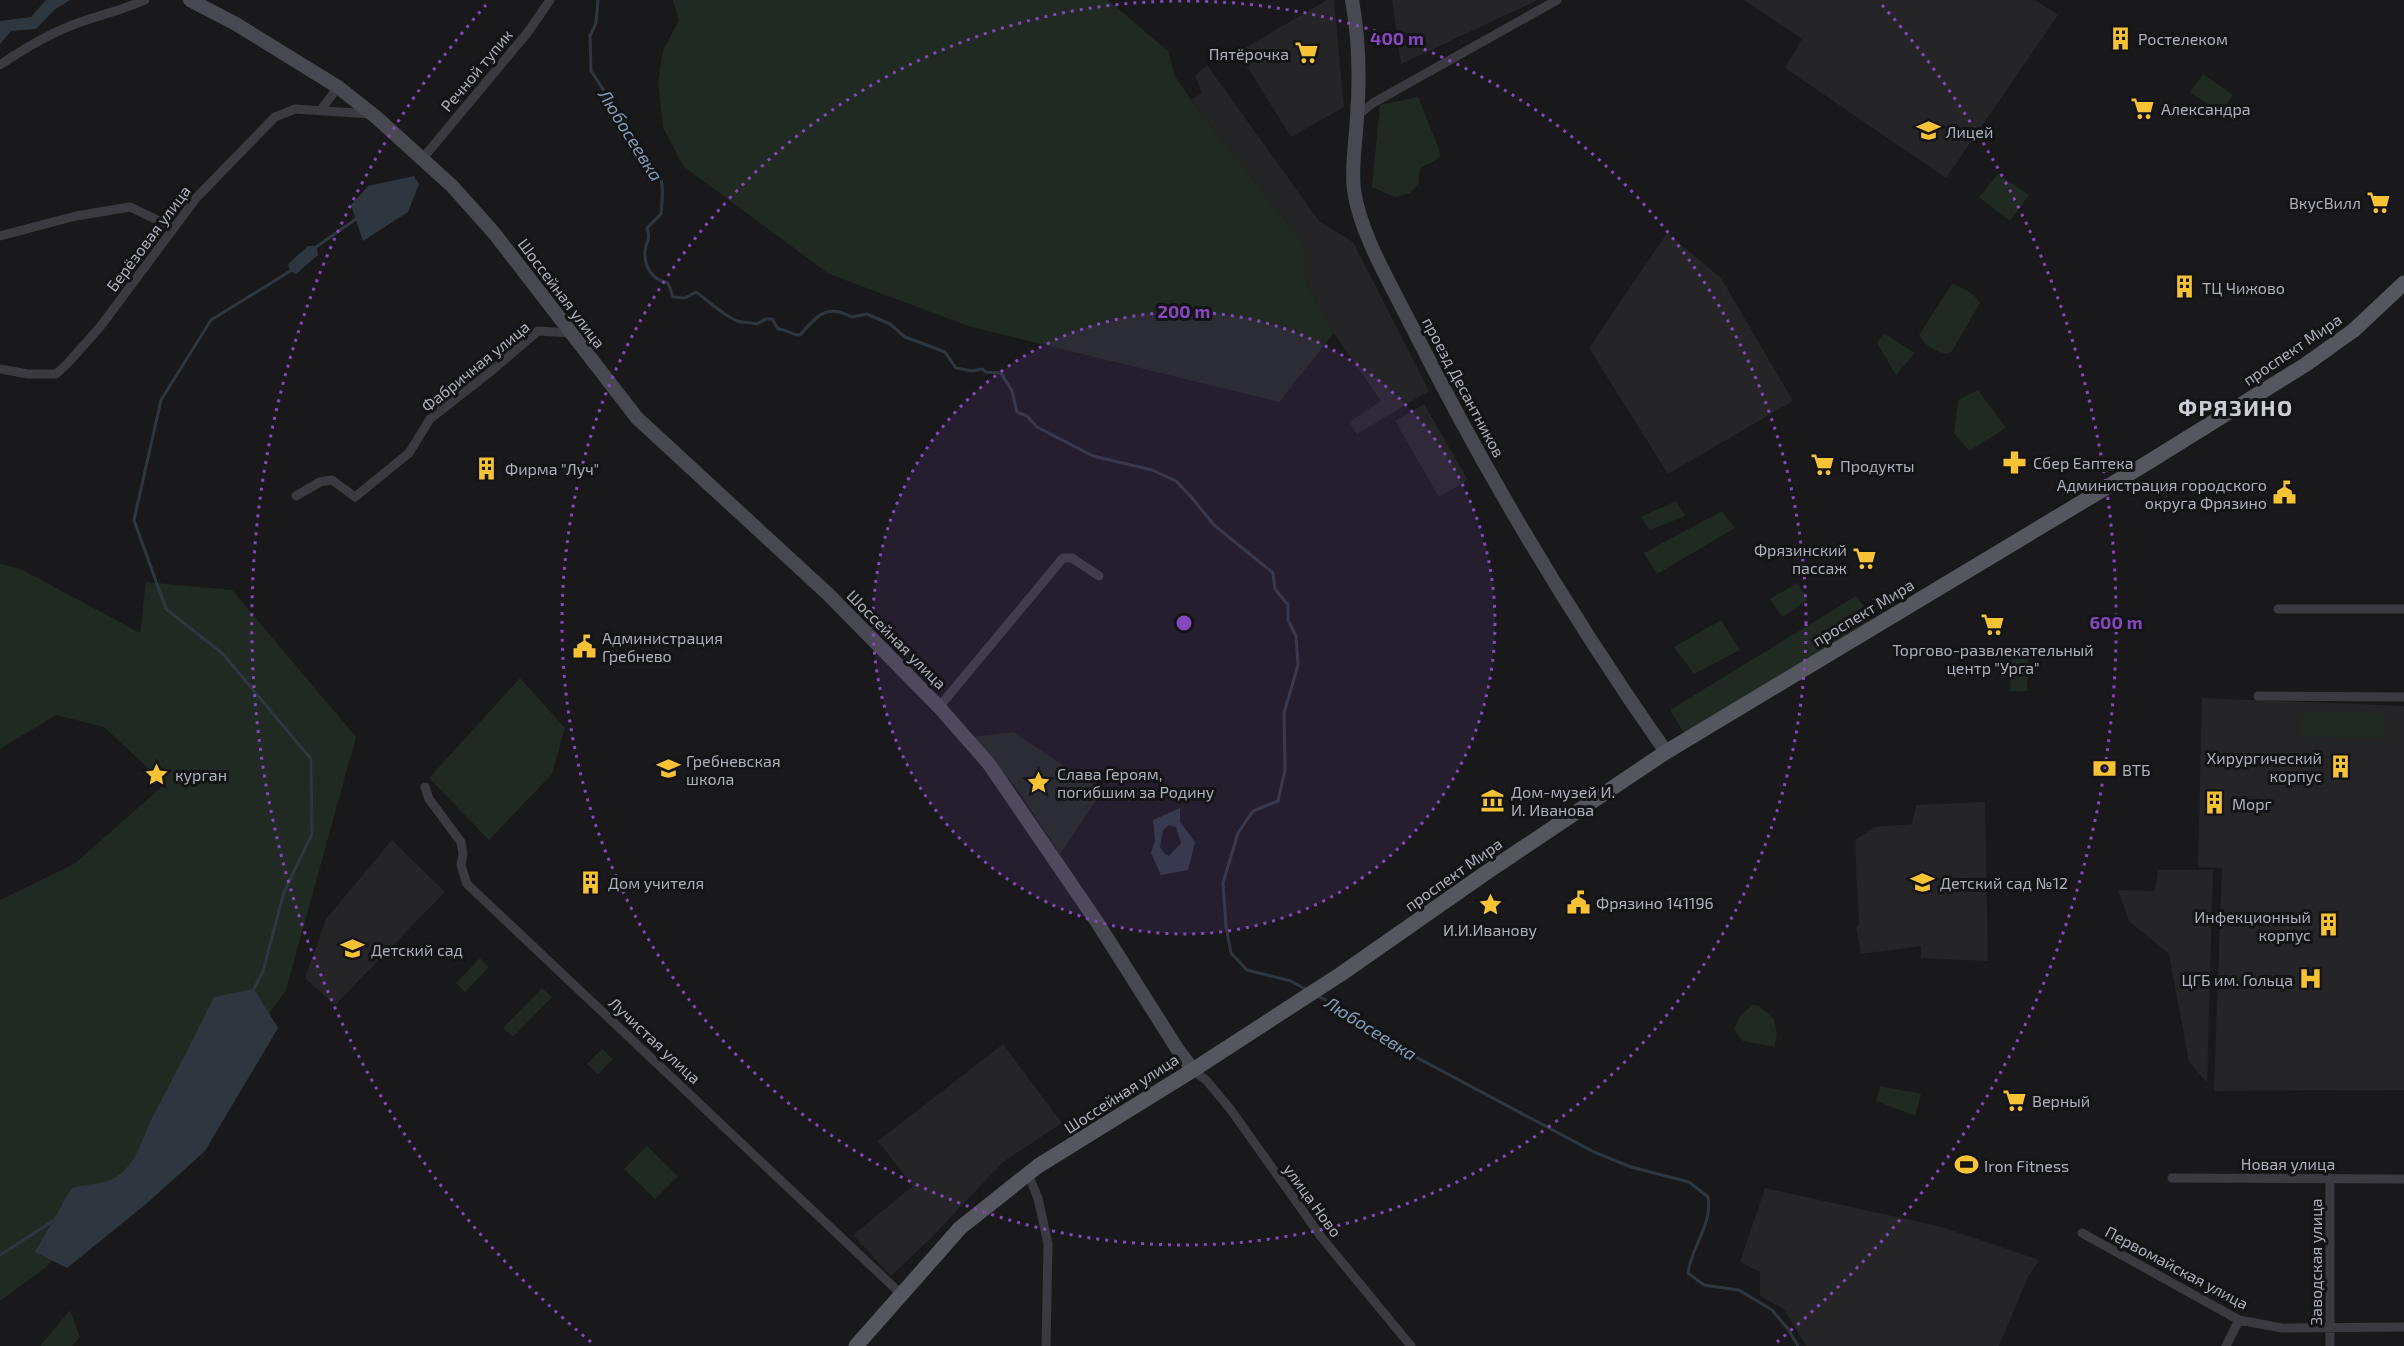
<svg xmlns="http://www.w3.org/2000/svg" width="2404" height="1346" viewBox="0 0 2404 1346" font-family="'Exo 2',sans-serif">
  <rect width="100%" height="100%" fill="#19191b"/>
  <path fill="#252528" d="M1327,0H1334L1344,107L1291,137L1238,52Z
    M1392,0H1538L1401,64Z
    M1744,0H2035L2058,15L1946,178L1785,68L1802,39Z
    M1207,65L1319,221L1353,242L1429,391L1357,434L1349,422L1381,401L1334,333L1306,282V247L1191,100L1202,93L1195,76Z
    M1667,233L1721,278L1793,401L1668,474L1589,348Z
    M1424,404L1468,480L1439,497L1395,421Z
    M2202,698L2404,706V1090L2214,1091L2222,868L2198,867Z
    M1985,802L1988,961L1921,958V946L1861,954L1856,927L1859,924L1855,840L1874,827L1912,824L1916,805Z
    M392,840L445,892L335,1005L305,978L326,919Z
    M2158,870H2213L2207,1083L2189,1062L2169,954L2129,921L2118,890L2155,891Z
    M1003,1044L1062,1123L1003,1162L932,1237L891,1276L853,1235L913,1186L878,1141Z
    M1765,1188L1942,1227L2039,1260L2028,1277L1999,1346H1806L1784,1309L1760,1296V1272L1740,1262Z"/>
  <path fill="#202922" d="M673,0H1108L1168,51L1175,76L1191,100L1306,247V282L1334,333L1279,402L968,326L829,274L683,166L663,127L658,82L663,50L679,21Z
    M2203,74L2233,95L2221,113L2190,92Z
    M1418,97L1439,149L1440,156C1428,169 1417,160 1419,183L1410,193L1395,197L1372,187L1380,105Z
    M1998,174L2029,195L2010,221L1979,197Z
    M1952,284C1963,287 1975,294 1980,303L1952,351L1947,354C1937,352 1923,345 1919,335Z
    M1884,333L1915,353L1896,375L1877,343Z
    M1978,390L2006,428L1969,451L1954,433L1958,400Z
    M1676,501L1685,516L1650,530L1641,517Z
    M1722,511L1735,528L1657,574L1644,553Z
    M0,564L21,569L140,633L146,582L232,590L356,737L286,990L223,1078L45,1268L0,1301V900L74,864L165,784L104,727L56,715L0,749Z
    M1797,583L1808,600L1783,617L1770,599Z
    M1856,596L1876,622L1685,735L1670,710Z
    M1721,620L1740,650L1694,674L1674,647Z
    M2011,656L2028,657L2027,691H2010Z
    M520,678L565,728L552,774L489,840L429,778Z
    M2301,712L2383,713V738L2300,737Z
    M1013,732L1102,791L1060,854L1015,786L972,737Z
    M480,958L489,967L465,992L456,983Z
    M542,988L552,997L513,1037L503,1028Z
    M1752,1005H1758L1774,1019L1777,1034L1774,1047L1743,1041L1734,1029L1740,1016Z
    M602,1049L613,1059L598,1074L587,1064Z
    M1880,1086L1921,1094L1915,1116L1876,1101Z
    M647,1146L678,1176L655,1199L624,1169Z
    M70,1310L80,1337L72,1346H40Z"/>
  <path fill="#2e3740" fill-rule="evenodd" d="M46,0H70L54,10L36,29L11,31L0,44V21L31,17Z
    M414,176L419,184L408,212L363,241L351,205L368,186Z
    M308,246H317L318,255L296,274L290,271L288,264Z
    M1180,808V822L1195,842L1188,870L1161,875L1151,853L1155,841L1153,820ZM1169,825L1176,827L1181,843L1169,856L1165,854L1160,847L1163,830Z
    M254,989L278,1028L205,1151L146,1204L67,1268L35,1252L71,1189C88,1182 104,1186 119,1175C140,1158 141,1139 153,1116C174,1077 194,1037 214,997Z"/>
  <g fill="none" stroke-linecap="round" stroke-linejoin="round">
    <path stroke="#2e3740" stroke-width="3" d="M598,0L596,23L590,36L591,71L660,175C664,188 662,201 661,214L647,228C651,243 646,240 645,251C644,268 653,280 668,283L673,297L685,298L696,292C710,302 721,314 737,321C743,323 750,322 757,324L766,319H772L778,329C786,329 793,336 800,335C817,316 826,303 852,317L867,314L890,324L905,337L945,352L956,368L972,371L982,369L986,372L1001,373L1012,391L1017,412L1027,416L1037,427L1093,456L1152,470L1176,481L1193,499L1214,525L1273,573L1275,589L1288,605V620L1296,636L1298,665L1284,713L1285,770L1278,801L1253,811L1238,833L1223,883L1226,926L1231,953L1247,970L1291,981L1307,990
      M316,247L356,219
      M253,991L263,971L284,892L312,834L311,759L223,654L166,609L134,520L161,400L211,320L292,270
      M1318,996L1356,1016L1399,1048L1594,1152L1631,1167L1689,1182L1708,1197C1713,1224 1691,1247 1688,1273L1704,1285L1739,1290L1772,1310L1788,1329L1798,1346
      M0,1255L56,1219"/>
    <path stroke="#3a3a40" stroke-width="9" d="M0,65C22,50 45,36 70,26C95,16 121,11 145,0
      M321,110L338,87
      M1358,115L1373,103L1557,0
      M423,158L528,32L550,0
      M0,236L76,216L130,207L174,228
      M0,369L28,374H56L67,364L100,327L197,197L275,117L295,109L371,114
      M296,496L320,482L332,480L355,497L409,453L430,419L490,372L538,331L569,333
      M2278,609H2404
      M2258,696L2404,697
      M939,707L1063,558H1072L1099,576
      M425,787L429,799L461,842L463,854L461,865L467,884L901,1294
      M1193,1070L1207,1081L1231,1110L1322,1238L1411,1346
      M1028,1174L1038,1198L1048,1244L1046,1346
      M2172,1178L2404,1179
      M2330,1178V1346
      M2082,1233L2239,1320L2282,1328L2404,1327
      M2226,1346L2239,1320"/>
    <path stroke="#484950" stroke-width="14" d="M190,0L236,24L338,87L376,117L452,186L494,233L637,418L829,595L939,707L989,764L1097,922L1178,1050L1193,1070
      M1352,0C1359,39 1360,78 1357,117C1356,141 1351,167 1354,190C1360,233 1389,281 1408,319C1483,469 1570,615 1666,752"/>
    <path stroke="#55575f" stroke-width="15" d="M856,1346L960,1228L1038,1166L1193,1070L1341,974L1487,872L1666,752L2147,463L2305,365L2354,330L2404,283"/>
  </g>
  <circle cx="1184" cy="623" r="311" fill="#8546be" fill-opacity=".12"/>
  <g fill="none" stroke="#8546be" stroke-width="3" stroke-dasharray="3 6">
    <circle cx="1184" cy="623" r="311"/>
    <circle cx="1184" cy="623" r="622"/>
    <path d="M591 1342A932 932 0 0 1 486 5M1882 5A932 932 0 0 1 1777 1342"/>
  </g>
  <defs>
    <symbol id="building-bare" viewBox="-9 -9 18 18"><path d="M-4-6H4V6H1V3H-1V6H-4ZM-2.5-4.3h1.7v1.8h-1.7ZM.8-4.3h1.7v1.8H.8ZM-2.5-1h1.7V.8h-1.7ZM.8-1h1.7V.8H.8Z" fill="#f7c335" stroke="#141416" stroke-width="2.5" paint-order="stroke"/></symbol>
    <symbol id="supermarket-bare" viewBox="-9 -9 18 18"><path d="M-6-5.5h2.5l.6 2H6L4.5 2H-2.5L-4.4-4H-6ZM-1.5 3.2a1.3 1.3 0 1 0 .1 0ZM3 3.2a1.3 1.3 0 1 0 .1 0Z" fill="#f7c335" stroke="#141416" stroke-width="2.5" paint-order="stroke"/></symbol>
    <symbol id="school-bare" viewBox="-9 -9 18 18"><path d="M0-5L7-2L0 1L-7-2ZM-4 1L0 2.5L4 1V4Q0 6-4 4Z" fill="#f7c335" stroke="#141416" stroke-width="2.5" paint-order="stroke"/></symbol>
    <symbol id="pharmacy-bare" viewBox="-9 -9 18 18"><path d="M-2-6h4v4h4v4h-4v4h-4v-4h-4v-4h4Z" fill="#f7c335" stroke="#141416" stroke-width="2.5" paint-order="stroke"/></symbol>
    <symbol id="civic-bare" viewBox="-9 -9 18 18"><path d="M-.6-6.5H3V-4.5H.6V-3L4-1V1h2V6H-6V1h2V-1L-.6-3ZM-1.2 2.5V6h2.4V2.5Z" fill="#f7c335" stroke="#141416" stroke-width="2.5" paint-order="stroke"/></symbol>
    <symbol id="bank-bare" viewBox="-9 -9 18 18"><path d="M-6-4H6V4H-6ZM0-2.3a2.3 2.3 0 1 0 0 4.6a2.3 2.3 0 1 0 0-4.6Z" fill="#f7c335" stroke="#141416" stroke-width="2.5" paint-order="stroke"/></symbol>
    <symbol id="sight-bare" viewBox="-9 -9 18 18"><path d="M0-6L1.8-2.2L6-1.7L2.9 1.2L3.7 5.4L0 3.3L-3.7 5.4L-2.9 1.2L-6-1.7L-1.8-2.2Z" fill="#f7c335" stroke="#141416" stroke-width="2.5" paint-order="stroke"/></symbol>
    <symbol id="museum-bare" viewBox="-9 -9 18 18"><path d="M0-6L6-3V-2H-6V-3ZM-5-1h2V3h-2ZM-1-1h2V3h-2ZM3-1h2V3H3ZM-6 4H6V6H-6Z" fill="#f7c335" stroke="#141416" stroke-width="2.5" paint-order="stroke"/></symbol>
    <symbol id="hospital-bare" viewBox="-9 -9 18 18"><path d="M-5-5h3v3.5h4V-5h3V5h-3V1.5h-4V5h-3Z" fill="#f7c335" stroke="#141416" stroke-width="2.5" paint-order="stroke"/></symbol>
    <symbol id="stadium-bare" viewBox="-9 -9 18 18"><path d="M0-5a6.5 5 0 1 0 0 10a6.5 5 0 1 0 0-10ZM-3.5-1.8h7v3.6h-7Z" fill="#f7c335" stroke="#141416" stroke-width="2.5" paint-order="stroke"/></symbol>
  </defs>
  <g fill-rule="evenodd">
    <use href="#building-bare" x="2104" y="22" width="33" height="33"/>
    <use href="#supermarket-bare" x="1290" y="36" width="33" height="33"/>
    <use href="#supermarket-bare" x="2126" y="92" width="33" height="33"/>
    <use href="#school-bare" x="1912" y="114" width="33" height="33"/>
    <use href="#supermarket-bare" x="2362" y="186" width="33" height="33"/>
    <use href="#building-bare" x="2168" y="270" width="33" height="33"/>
    <use href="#pharmacy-bare" x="1998" y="446" width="33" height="33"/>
    <use href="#supermarket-bare" x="1806" y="448" width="33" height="33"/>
    <use href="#building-bare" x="470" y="452" width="33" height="33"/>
    <use href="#civic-bare" x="2268" y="476" width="33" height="33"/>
    <use href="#supermarket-bare" x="1848" y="542" width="33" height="33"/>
    <use href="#supermarket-bare" x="1976" y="608" width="33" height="33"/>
    <use href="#civic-bare" x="568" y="630" width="33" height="33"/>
    <use href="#building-bare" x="2324" y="750" width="33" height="33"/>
    <use href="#school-bare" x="652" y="752" width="33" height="33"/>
    <use href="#bank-bare" x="2088" y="752" width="33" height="33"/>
    <use href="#sight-bare" x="140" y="758" width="33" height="33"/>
    <use href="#sight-bare" x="1022" y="766" width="33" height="33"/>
    <use href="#museum-bare" x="1476" y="784" width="33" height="33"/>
    <use href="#building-bare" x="2198" y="786" width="33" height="33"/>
    <use href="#building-bare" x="574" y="866" width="33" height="33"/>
    <use href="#school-bare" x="1906" y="866" width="33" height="33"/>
    <use href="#civic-bare" x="1562" y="886" width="33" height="33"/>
    <use href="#sight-bare" x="1474" y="888" width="33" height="33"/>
    <use href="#building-bare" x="2312" y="908" width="33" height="33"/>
    <use href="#school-bare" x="336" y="932" width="33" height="33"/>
    <use href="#hospital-bare" x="2294" y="962" width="33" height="33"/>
    <use href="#supermarket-bare" x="1998" y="1084" width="33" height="33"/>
    <use href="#stadium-bare" x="1950" y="1148" width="33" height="33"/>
  </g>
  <g text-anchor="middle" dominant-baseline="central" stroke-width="6" stroke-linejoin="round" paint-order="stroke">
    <g font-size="16" fill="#abafbb" stroke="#141416" text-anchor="start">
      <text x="2138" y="38">Ростелеком</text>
      <text x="1289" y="53" text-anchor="end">Пятёрочка</text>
      <text x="2161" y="108">Александра</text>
      <text x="1946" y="131">Лицей</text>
      <text x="2361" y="202" text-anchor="end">ВкусВилл</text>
      <text x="2202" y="287">ТЦ Чижово</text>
      <text x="2033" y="462">Сбер Еаптека</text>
      <text x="1840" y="465">Продукты</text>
      <text x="505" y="468">Фирма "Луч"</text>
      <text x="2267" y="484" text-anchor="end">Администрация городского<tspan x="2267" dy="18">округа Фрязино</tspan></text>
      <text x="1847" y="549" text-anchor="end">Фрязинский<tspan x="1847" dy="18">пассаж</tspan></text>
      <text x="602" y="637">Администрация<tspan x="602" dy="18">Гребнево</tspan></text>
      <text x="1993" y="649" text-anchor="middle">Торгово-развлекательный<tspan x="1993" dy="18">центр "Урга"</tspan></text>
      <text x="2322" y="757" text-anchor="end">Хирургический<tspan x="2322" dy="18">корпус</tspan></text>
      <text x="686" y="760">Гребневская<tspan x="686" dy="18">школа</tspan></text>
      <text x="2122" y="769">ВТБ</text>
      <text x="1057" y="773">Слава Героям,<tspan x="1057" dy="18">погибшим за Родину</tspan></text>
      <text x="175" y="774">курган</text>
      <text x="1511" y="791">Дом-музей И.<tspan x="1511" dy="18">И. Иванова</tspan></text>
      <text x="2232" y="803">Морг</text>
      <text x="608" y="882">Дом учителя</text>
      <text x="1940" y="882">Детский сад №12</text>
      <text x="1596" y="902">Фрязино 141196</text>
      <text x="2311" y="916" text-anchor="end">Инфекционный<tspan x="2311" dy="18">корпус</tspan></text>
      <text x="1490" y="929" text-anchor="middle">И.И.Иванову</text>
      <text x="371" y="949">Детский сад</text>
      <text x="2293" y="979" text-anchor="end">ЦГБ им. Гольца</text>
      <text x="2032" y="1100">Верный</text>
      <text x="1984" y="1165">Iron Fitness</text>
    </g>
    <g font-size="16" fill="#abafbb" stroke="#141416">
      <text transform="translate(476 70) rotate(-50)">Речной тупик</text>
      <text transform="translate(148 238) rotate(-53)">Берёзовая улица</text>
      <text transform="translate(562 293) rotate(53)">Шоссейная улица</text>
      <text transform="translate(2292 349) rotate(-34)">проспект Мира</text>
      <text transform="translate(475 366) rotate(-39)">Фабричная улица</text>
      <text transform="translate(1464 387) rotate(62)">проезд Десантников</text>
      <text transform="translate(1863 612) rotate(-31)">проспект Мира</text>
      <text transform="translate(897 639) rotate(45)">Шоссейная улица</text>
      <text transform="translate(1453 874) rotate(-35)">проспект Мира</text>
      <text transform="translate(655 1040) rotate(43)">Лучистая улица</text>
      <text transform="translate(1121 1093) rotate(-33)">Шоссейная улица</text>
      <text x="2288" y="1163">Новая улица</text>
      <text transform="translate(1313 1200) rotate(54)">улица Ново</text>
      <text transform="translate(2315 1262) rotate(-90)">Заводская улица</text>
      <text transform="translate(2177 1267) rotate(28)">Первомайская улица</text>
    </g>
    <g font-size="18" font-style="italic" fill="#819ab6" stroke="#141416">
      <text transform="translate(631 135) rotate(58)">Любосеевка</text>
      <text transform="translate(1371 1028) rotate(32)">Любосеевка</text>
    </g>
    <g font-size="22" font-weight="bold" letter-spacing="1.5" fill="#ccced7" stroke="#141416">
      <text x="2236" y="407">ФРЯЗИНО</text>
    </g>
  </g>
  <circle cx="1184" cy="623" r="9" fill="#8546be" stroke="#141416" stroke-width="3"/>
  <g font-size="18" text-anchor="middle" font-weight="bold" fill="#8546be" stroke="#141416" stroke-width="6" stroke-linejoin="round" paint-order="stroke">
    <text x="1397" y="45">400 m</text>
    <text x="1184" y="318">200 m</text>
    <text x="2116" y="629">600 m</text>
  </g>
</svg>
